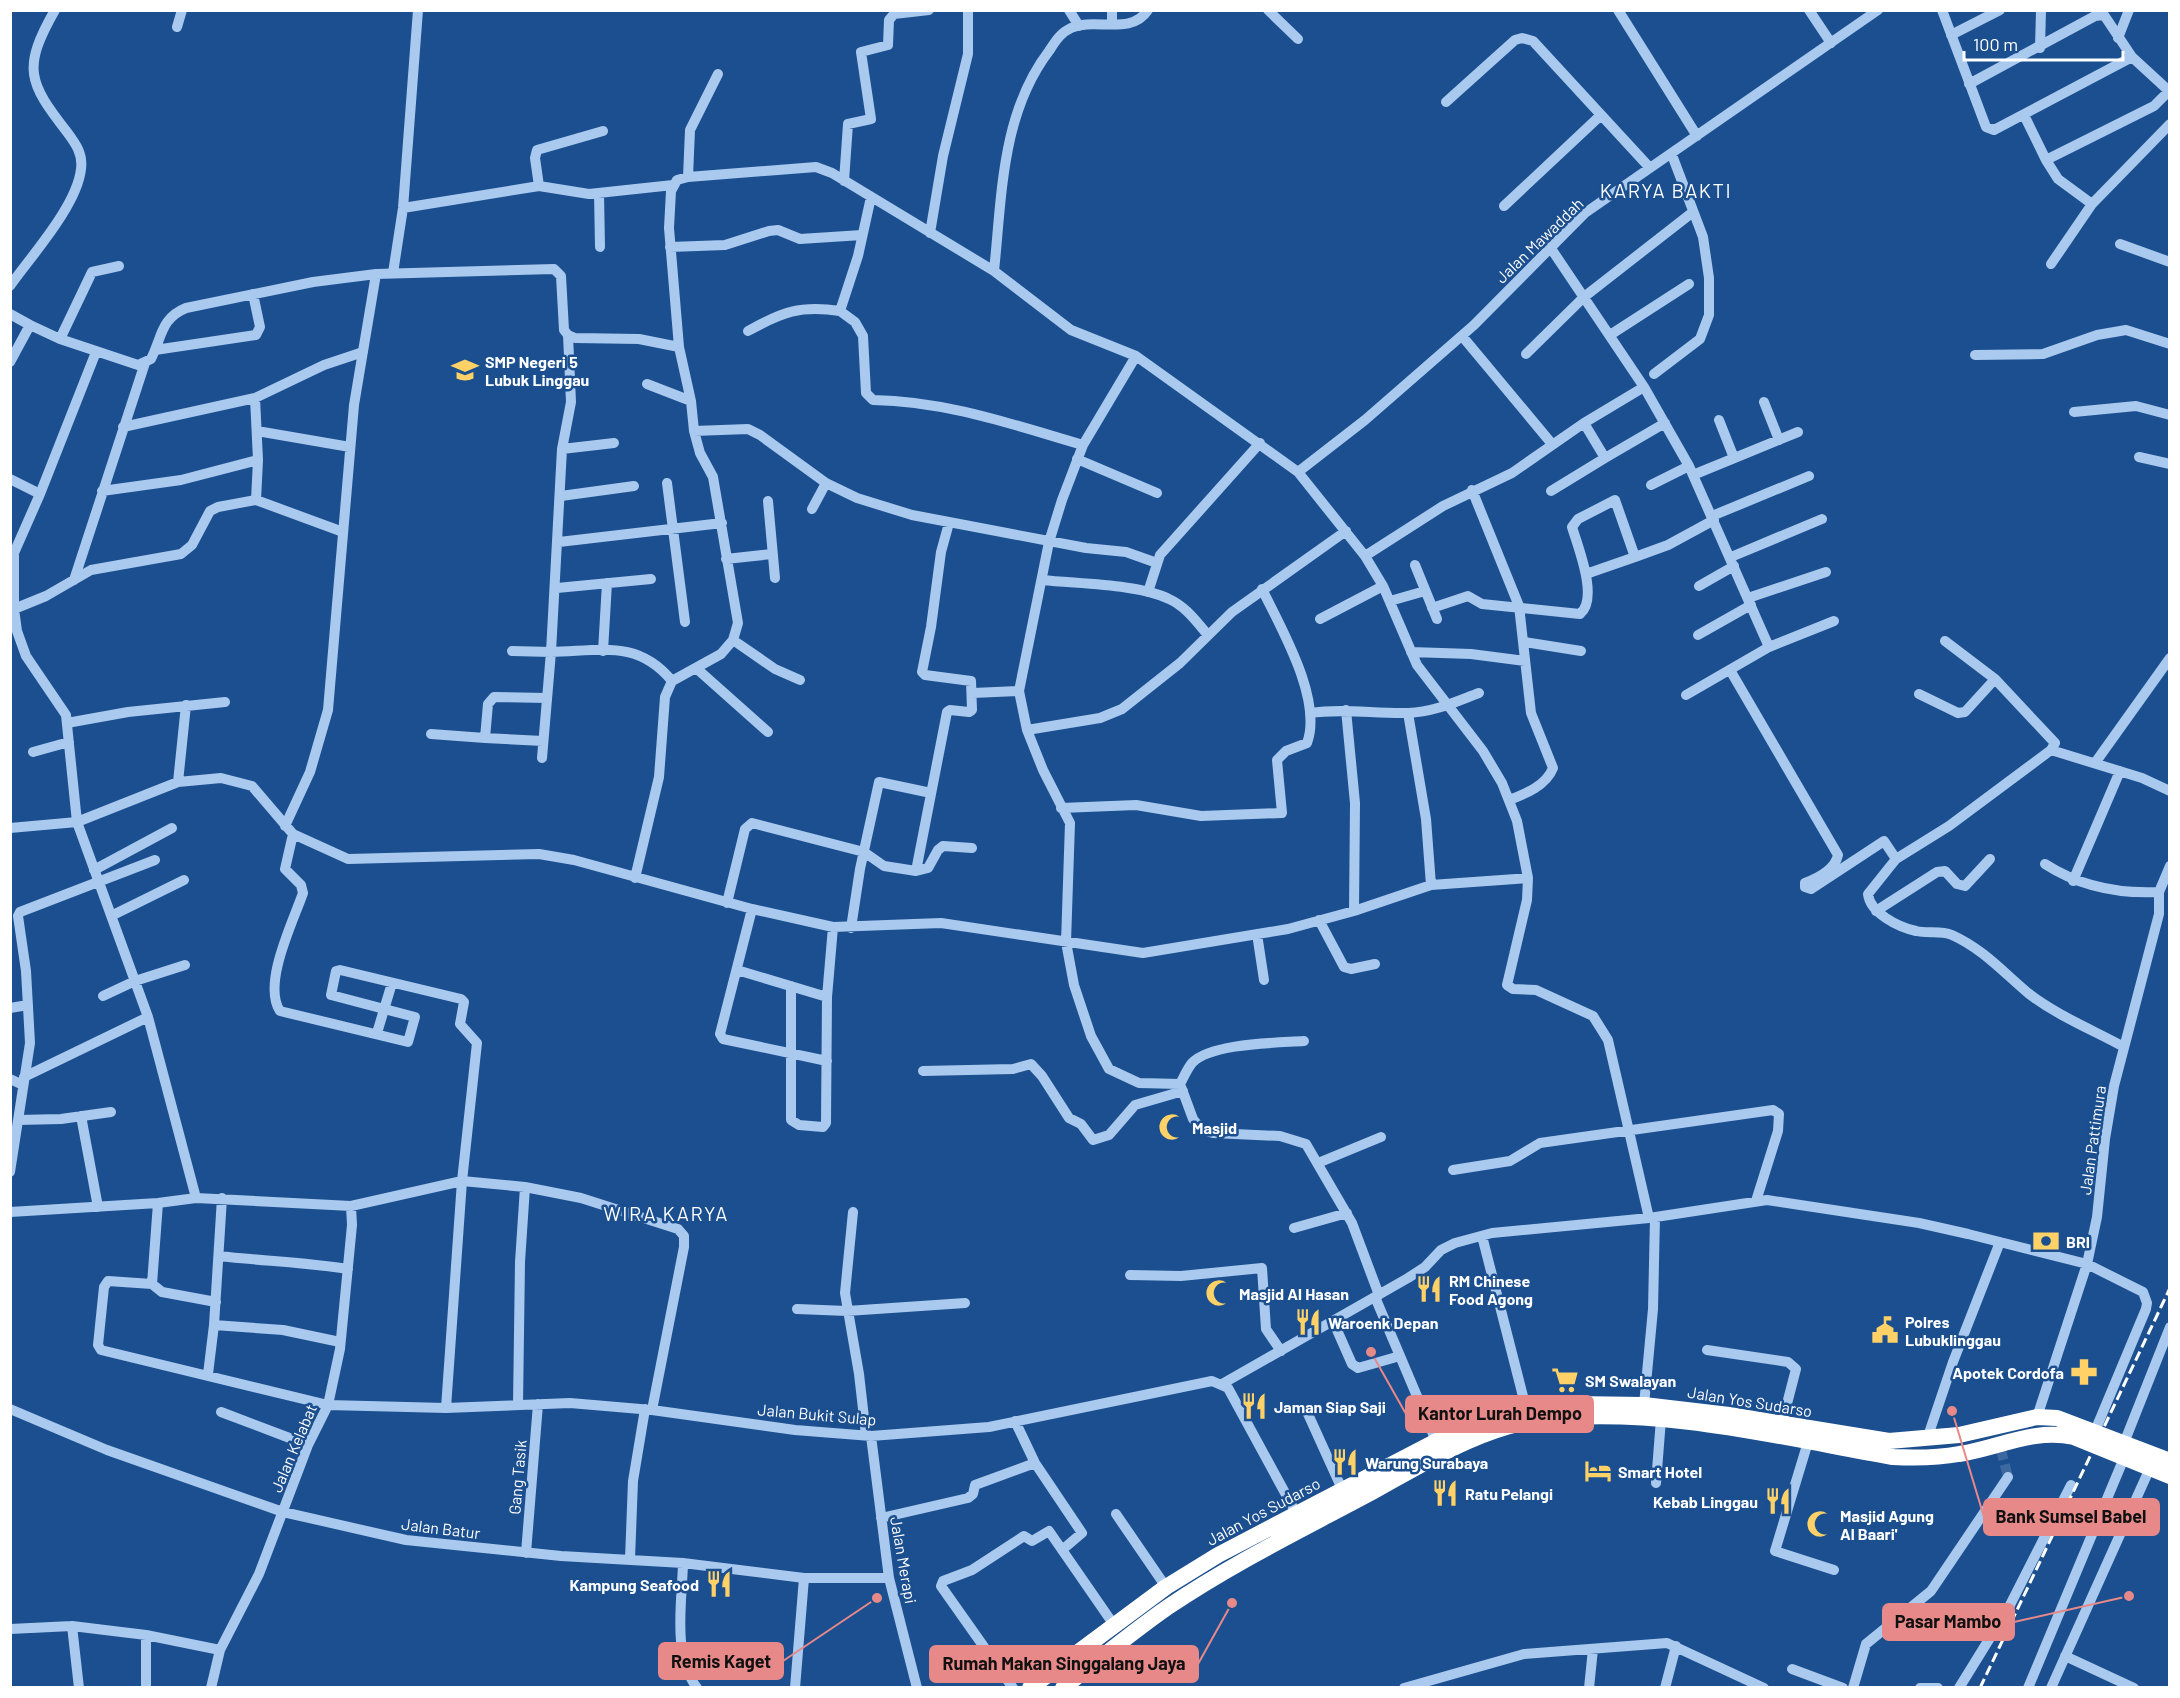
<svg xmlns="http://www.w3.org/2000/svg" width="2180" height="1698" viewBox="0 0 2180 1698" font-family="Barlow,sans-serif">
  <rect width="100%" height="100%" fill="#1b4f8f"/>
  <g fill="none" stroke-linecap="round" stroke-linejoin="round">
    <path stroke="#3d69a0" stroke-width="10" stroke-dasharray="10 5" stroke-linecap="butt" d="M2001,1450L2008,1477"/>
    <path stroke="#a9c9ee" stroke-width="10" d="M1069,10L1079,26
      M1268,10L1298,39
      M1618,10L1697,136
      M1809,10L1831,43
      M1942,10L1986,127L1994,130L2132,57
      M1112,24V10
      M177,27L182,10
      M1951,35L2000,10
      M2118,38L2129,10
      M2040,48L2041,10
      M1969,84L2095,16L2104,15L2132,57L2169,91L2154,106L2046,160L2024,115
      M1446,102L1515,40L1522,38L1533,41L1650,168
      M2046,160L2058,179L2092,204L2051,264
      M688,177L690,130L718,74
      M844,181L848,124L871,119L861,52L888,45L889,20L894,14L929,10
      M539,186L535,158L537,150L603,131
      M599,193L600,247
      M871,197L858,256L840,311L855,322L863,336L866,393L873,400C946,401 1014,425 1083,445
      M2092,204L2170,124
      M1504,206L1601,115
      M403,208L539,186L589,194L673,185
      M930,233L943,156L968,54V10
      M2120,244L2170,262
      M670,247L725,245L769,231L778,230L800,239L862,235
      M1550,247L1644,387L1689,466L1769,647
      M994,271C1002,196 1001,114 1049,51C1055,42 1060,33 1071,28C1095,17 1131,36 1148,10
      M393,273L403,208L418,10
      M10,286C31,256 77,206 81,169C83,154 76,144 67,132C28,82 22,68 55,10
      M10,314L30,325
      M748,331C782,312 800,305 840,311
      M568,335L575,338L639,339L679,347
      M1610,335L1689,284
      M1462,336L1552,444
      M60,339L92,272L119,266
      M155,350L256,335L260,327L253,294
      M96,352L40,494L14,553V609L17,631L26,656L66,715L77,822L148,1017L196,1198
      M1526,354L1584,297L1693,212
      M1975,355L2043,354L2097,335L2126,330L2170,344
      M1136,356L1083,445L1062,500L1049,542L1019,691L1027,730L1043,770L1070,823L1066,942L1074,985L1091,1036L1109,1069L1139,1083L1180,1084
      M10,362L30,325L60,339L138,365L151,359C162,337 161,318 186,308L313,282L376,274L554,269L561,276L564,330L568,335L571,402L562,449L551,652C600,651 638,639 672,681
      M1654,374L1700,339L1709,315V278L1703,237L1672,155
      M647,384L691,401
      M1764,402L1779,440
      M2074,412L2136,406L2170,415
      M1719,420L1734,458
      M123,427L255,398L324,365L363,352
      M257,431L350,447
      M694,431L748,429L760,435L826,483L857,498L912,515L1086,548L1126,552L1157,563
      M562,449L614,443
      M2139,457L2170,464
      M1605,458L1665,423
      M1077,459L1157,493
      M1298,472L1365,420L1474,325L1585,213L1878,10
      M1693,475L1798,432
      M10,479L40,494
      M667,483L685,622
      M1651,485L1689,466
      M1472,490L1519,606L1531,713L1553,768C1546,786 1525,794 1509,800
      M102,491L181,480L258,460L255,398
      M1551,491L1605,458L1584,423
      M561,496L634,486
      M256,500L258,460
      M768,501L775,578
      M812,509L826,483
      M1712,516L1809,476
      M559,542L722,523
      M1365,556L1443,506L1512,473L1584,423L1644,387
      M1731,557L1822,519
      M726,559L772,554
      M1415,565L1437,619
      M1586,574L1635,557
      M74,580L145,363
      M1043,580C1078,584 1139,584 1169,599C1185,606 1196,621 1207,634
      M1699,586L1734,566
      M557,588L651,579
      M1148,592L1160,555L1260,443
      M1748,598L1826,572
      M1390,601L1425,591
      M1432,608L1468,596L1482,604L1580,614C1599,599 1578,547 1572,527L1578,519L1615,500L1635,557L1668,545L1714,520
      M14,609L46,596L91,570L181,554L192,545L210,511L218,507L256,500L343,532
      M1320,619L1383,586
      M1698,635L1751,605
      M733,640L775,669L800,680
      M1945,641L1995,679L2055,743L2051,750L1949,826L1896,859L1868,894C1870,913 1898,927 1916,931C1928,934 1940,930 1952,935C1983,949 2003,972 2028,993C2056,1015 2093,1030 2124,1047
      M1524,642L1581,651
      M512,651L551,652L542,758
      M603,651L607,583
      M1411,652L1471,654L1525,661
      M696,668L768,732
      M1730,670L1838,855C1835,870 1818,878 1805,883V887L1811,889L1884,841L1896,859
      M973,693L1019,691
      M1919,694L1958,713L1965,712L1995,679
      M1686,695L1769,647L1834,621
      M1346,710L1355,803L1354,911
      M1310,713C1343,708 1375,714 1408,713C1434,712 1455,702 1479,693
      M1408,713L1426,819L1431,885
      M67,723L128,712L225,702
      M1027,730L1100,718L1122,709L1180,663L1232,612L1346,531
      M431,734L485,738
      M543,741L485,738L488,704L494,697L547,698
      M2051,750L2142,778L2170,791
      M33,752L69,742
      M2095,763L2170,658
      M178,782L186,705
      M1061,808L1136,805L1201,816L1282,813L1277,760L1286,751L1307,743C1323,700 1281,628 1262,589
      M285,826L310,772L328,710L354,405L376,274
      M10,828L77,822L178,782L221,778L252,786L293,834L348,859L539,854L574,860L752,909L833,927L941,923L1143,953L1288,929L1354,911L1431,885L1528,878
      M293,834L285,869L301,885L303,893C293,922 262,984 280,1011L408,1042L415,1017L331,995L336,971L340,970L461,999L464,1002L460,1024L477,1043L462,1181L446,1408
      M2045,864C2079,886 2118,894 2159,892
      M94,870L172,828
      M916,871L928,868L938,850L943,846L972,848
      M635,878L659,777L665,697L672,681L721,654L733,640L738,623L713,477L700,453L694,431L691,401L679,347L669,228L671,191L677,180L688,177L816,167L832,173L994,271L1071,330L1136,356L1298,472L1365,556L1383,586L1417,665L1483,751L1502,783L1517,821L1528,878L1527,900L1507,985L1513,989L1536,990L1593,1016L1608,1040L1649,1218
      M2073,881L2120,771
      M727,903L745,829L752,823L864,852L884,866L916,871L947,712L950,710L969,712L972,710L971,681L925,675L922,672L931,627L941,552L949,523
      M752,909L720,1034L723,1039L827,1061
      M1876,911L1937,872L1945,871L1957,884L1965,886L1990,859
      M113,915L184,880
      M1319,920L1344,967L1351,969L1375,964
      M851,928L860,869L879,782L931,793
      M1257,934L1264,980
      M737,970L827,997
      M791,986V1120L799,1125L823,1127L826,1123L827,997L833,927
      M103,996L135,981L185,965
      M10,1008L28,1005
      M377,1033L392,983
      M923,1071L1013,1069L1031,1064L1042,1076L1069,1118L1081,1124L1093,1140L1109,1135L1135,1105L1183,1091
      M24,1077L148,1017
      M10,1079L23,1085
      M1180,1084L1193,1119L1201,1129L1213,1133L1280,1136L1306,1144L1352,1223L1379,1295
      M1180,1084C1184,1077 1187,1069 1192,1063C1211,1043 1277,1043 1304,1041
      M81,1116L98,1207
      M18,1120L61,1119L111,1112
      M1318,1163L1381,1137
      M1453,1170L1510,1161L1540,1143L1773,1110L1779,1114L1778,1131L1756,1201
      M10,1172L30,1043L26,971L18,916L20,912L155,860
      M158,1203L152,1284L162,1292L216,1302
      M10,1212L158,1203L196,1198L351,1206L462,1181L525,1187L581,1198L678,1229L684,1236V1247L652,1410
      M853,1212L845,1293L859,1374L866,1435
      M1294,1228L1347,1213
      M1482,1236L1526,1408
      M219,1256C262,1261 305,1262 348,1269
      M1130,1275L1181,1276L1262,1268L1266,1329L1281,1351
      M152,1284L108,1281L104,1287L98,1345L101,1350L328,1405L446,1408L570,1403L652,1410L795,1430L871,1436L989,1427L1212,1381L1228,1388L1296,1513
      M1375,1297L1436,1441
      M797,1309L847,1311L965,1303
      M1333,1321L1352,1364L1358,1368L1400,1356
      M214,1325L283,1330L340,1342
      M1707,1350L1788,1362L1796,1369L1782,1423
      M208,1374L214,1325L222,1198
      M1222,1384L1408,1278L1425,1267L1441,1250L1455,1243L1492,1233L1649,1218L1767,1200L1919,1223L1968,1234L2087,1264L2143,1292L2147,1303L2146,1309L2095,1431
      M518,1405L520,1262L525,1187
      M1644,1405L1653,1309L1655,1217
      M10,1409L107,1450L283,1512L406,1540L561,1556L683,1563L804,1578H889
      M221,1412L308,1445
      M1308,1414L1342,1489
      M2037,1417L2087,1264L2097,1217L2105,1139L2114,1086L2159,914V892L2170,866
      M1015,1421L1035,1463L1082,1533L1062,1550
      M871,1436L889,1578L917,1688
      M1927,1439L1953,1362L2000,1242
      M1808,1442L1775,1551L1834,1570
      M2124,1443L2170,1327
      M1656,1483L1661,1419
      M1116,1514L1166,1587
      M881,1518L968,1498L973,1494L975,1485L1035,1463
      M526,1553L538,1404
      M630,1559L633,1481L645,1409
      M683,1563C682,1603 672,1654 697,1688
      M72,1626L79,1688
      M10,1629L72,1626L146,1635L220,1650
      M146,1635V1688
      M2065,1656L2134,1688
      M1792,1669L1843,1688
      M211,1688L220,1650L259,1574L308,1445L328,1405L340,1349L352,1225L351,1206
      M795,1688L804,1578
      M1013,1688L941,1586L943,1581L972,1570L1024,1536L1032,1541L1049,1531L1114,1625
      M1404,1688L1524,1654L1667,1643L1764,1688
      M1589,1688L1593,1649
      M1665,1688L1676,1646
      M1853,1688L1866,1644L1931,1591L2008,1477
      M1920,1688H1938
      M1959,1688L2009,1607L2071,1485
      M2028,1688L2124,1458
      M2051,1688L2150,1468"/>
    <path stroke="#fff" stroke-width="16" d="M1030,1688L1166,1587L1218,1555L1475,1421L1526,1408L1573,1404L1644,1405L1729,1415L1889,1441L1959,1435L2037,1417L2057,1418L2170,1461
      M1063,1688C1097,1661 1132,1632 1168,1607C1233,1563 1305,1528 1374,1491C1428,1461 1483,1426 1545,1419C1662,1407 1779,1437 1893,1457C1915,1458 1937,1458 1959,1454C1999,1448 2033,1428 2074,1437L2170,1476"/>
    <path stroke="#fff" stroke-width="3" stroke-dasharray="10 4.5" stroke-linecap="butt" d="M1980,1688L2170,1288"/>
  </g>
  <defs>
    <symbol id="school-bare" viewBox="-9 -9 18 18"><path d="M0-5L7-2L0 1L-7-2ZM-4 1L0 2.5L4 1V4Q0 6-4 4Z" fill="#ffd166" stroke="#1b4f8f" stroke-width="2.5" paint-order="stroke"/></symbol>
    <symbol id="mosque-bare" viewBox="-9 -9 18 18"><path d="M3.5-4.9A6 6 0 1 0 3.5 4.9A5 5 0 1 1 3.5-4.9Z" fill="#ffd166" stroke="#1b4f8f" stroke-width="2.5" paint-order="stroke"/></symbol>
    <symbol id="bank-bare" viewBox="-9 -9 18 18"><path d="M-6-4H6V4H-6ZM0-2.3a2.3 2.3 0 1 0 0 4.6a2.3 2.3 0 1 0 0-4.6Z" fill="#ffd166" stroke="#1b4f8f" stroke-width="2.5" paint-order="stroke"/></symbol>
    <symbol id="restaurant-bare" viewBox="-9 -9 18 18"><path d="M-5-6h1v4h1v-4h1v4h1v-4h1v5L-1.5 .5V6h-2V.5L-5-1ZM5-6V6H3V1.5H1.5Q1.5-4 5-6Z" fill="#ffd166" stroke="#1b4f8f" stroke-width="2.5" paint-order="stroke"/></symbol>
    <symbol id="civic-bare" viewBox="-9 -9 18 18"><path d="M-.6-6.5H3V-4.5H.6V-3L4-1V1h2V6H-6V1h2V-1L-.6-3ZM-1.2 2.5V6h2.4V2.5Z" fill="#ffd166" stroke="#1b4f8f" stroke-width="2.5" paint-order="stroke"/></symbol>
    <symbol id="pharmacy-bare" viewBox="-9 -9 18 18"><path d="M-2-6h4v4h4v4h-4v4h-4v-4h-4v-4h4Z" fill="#ffd166" stroke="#1b4f8f" stroke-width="2.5" paint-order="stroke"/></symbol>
    <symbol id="supermarket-bare" viewBox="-9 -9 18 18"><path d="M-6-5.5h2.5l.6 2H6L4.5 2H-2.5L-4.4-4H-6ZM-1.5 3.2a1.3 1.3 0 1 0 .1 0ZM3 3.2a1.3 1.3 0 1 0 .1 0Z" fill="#ffd166" stroke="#1b4f8f" stroke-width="2.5" paint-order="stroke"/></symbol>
    <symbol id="hotel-bare" viewBox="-9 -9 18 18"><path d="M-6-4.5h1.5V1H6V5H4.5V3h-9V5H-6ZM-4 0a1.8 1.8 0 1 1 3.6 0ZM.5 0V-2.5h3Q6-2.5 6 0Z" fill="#ffd166" stroke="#1b4f8f" stroke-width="2.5" paint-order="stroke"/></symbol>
  </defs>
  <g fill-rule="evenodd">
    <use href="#school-bare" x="446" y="351" width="38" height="38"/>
    <use href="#mosque-bare" x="1153" y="1108" width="38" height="38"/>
    <use href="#bank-bare" x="2027" y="1222" width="38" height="38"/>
    <use href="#restaurant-bare" x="1410" y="1270" width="38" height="38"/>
    <use href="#mosque-bare" x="1200" y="1274" width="38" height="38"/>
    <use href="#restaurant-bare" x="1289" y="1303" width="38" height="38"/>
    <use href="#civic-bare" x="1866" y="1311" width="38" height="38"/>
    <use href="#pharmacy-bare" x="2065" y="1353" width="38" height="38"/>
    <use href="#supermarket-bare" x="1546" y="1361" width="38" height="38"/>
    <use href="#restaurant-bare" x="1235" y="1387" width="38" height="38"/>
    <use href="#restaurant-bare" x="1326" y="1443" width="38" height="38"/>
    <use href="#hotel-bare" x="1579" y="1452" width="38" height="38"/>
    <use href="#restaurant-bare" x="1426" y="1474" width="38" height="38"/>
    <use href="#restaurant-bare" x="1759" y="1482" width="38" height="38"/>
    <use href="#mosque-bare" x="1801" y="1505" width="38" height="38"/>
    <use href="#restaurant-bare" x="700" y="1565" width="38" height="38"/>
  </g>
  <g text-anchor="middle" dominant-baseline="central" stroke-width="5" stroke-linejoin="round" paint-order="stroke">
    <g font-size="16" fill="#fff" stroke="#1b4f8f">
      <text transform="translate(1539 240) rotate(-44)">Jalan Mawaddah</text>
      <text transform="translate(2092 1140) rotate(-82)">Jalan Pattimura</text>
      <text transform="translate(1750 1401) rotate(9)">Jalan Yos Sudarso</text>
      <text transform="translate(817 1414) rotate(5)">Jalan Bukit Sulap</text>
      <text transform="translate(293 1448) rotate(-67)">Jalan Kelabat</text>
      <text transform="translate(517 1477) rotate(-85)">Gang Tasik</text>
      <text transform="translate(1263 1511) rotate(-28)">Jalan Yos Sudarso</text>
      <text transform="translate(441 1528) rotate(7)">Jalan Batur</text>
      <text transform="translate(904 1560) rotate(80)">Jalan Merapi</text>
    </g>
    <g font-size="16" font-weight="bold" fill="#fff" stroke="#1b4f8f" text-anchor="start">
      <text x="485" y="361">SMP Negeri 5<tspan x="485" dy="18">Lubuk Linggau</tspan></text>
      <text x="1192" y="1127">Masjid</text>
      <text x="2066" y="1241">BRI</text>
      <text x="1449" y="1280">RM Chinese<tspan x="1449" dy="18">Food Agong</tspan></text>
      <text x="1239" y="1293">Masjid Al Hasan</text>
      <text x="1905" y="1321">Polres<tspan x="1905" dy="18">Lubuklinggau</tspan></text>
      <text x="1328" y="1322">Waroenk Depan</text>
      <text x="2064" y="1372" text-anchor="end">Apotek Cordofa</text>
      <text x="1585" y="1380">SM Swalayan</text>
      <text x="1274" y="1406">Jaman Siap Saji</text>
      <text x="1365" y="1462">Warung Surabaya</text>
      <text x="1618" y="1471">Smart Hotel</text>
      <text x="1465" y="1493">Ratu Pelangi</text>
      <text x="1758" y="1501" text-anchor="end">Kebab Linggau</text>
      <text x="1840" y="1515">Masjid Agung<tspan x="1840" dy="18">Al Baari'</tspan></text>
      <text x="699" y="1584" text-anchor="end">Kampung Seafood</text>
    </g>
    <g font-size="20" letter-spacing="1.5" fill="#fff" stroke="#1b4f8f">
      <text x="1666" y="190">KARYA BAKTI</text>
      <text x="666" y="1213">WIRA KARYA</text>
    </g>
  </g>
  <path fill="none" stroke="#e88989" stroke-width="2" d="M1371 1352L1406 1414M1952 1411L1984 1517M2129 1596L2014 1622M877 1598L783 1661M1232 1603L1198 1664"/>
  <g fill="#e88989" stroke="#1b4f8f" stroke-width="2">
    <circle cx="1371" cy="1352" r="6"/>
    <circle cx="1952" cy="1411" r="6"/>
    <circle cx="2129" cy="1596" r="6"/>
    <circle cx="877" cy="1598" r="6"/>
    <circle cx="1232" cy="1603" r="6"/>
  </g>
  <g fill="#e88989" stroke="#e88989" stroke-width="2">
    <rect x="1406" y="1396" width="187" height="36" rx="6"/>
    <rect x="1984" y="1499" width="175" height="36" rx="6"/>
    <rect x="1883" y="1604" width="131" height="36" rx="6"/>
    <rect x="659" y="1643" width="124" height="36" rx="6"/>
    <rect x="930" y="1646" width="268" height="36" rx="6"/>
  </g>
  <g font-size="18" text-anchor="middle" font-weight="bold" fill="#111">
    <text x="1500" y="1420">Kantor Lurah Dempo</text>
    <text x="2071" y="1523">Bank Sumsel Babel</text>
    <text x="1948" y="1628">Pasar Mambo</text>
    <text x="721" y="1668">Remis Kaget</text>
    <text x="1064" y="1670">Rumah Makan Singgalang Jaya</text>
  </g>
  <rect width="2180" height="1698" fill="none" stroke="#ffffff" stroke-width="24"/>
  <path d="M1964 51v9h159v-9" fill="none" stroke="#ffffff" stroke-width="3"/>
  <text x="1973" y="51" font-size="18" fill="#ffffff" stroke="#1b4f8f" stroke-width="4.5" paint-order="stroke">100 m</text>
</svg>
